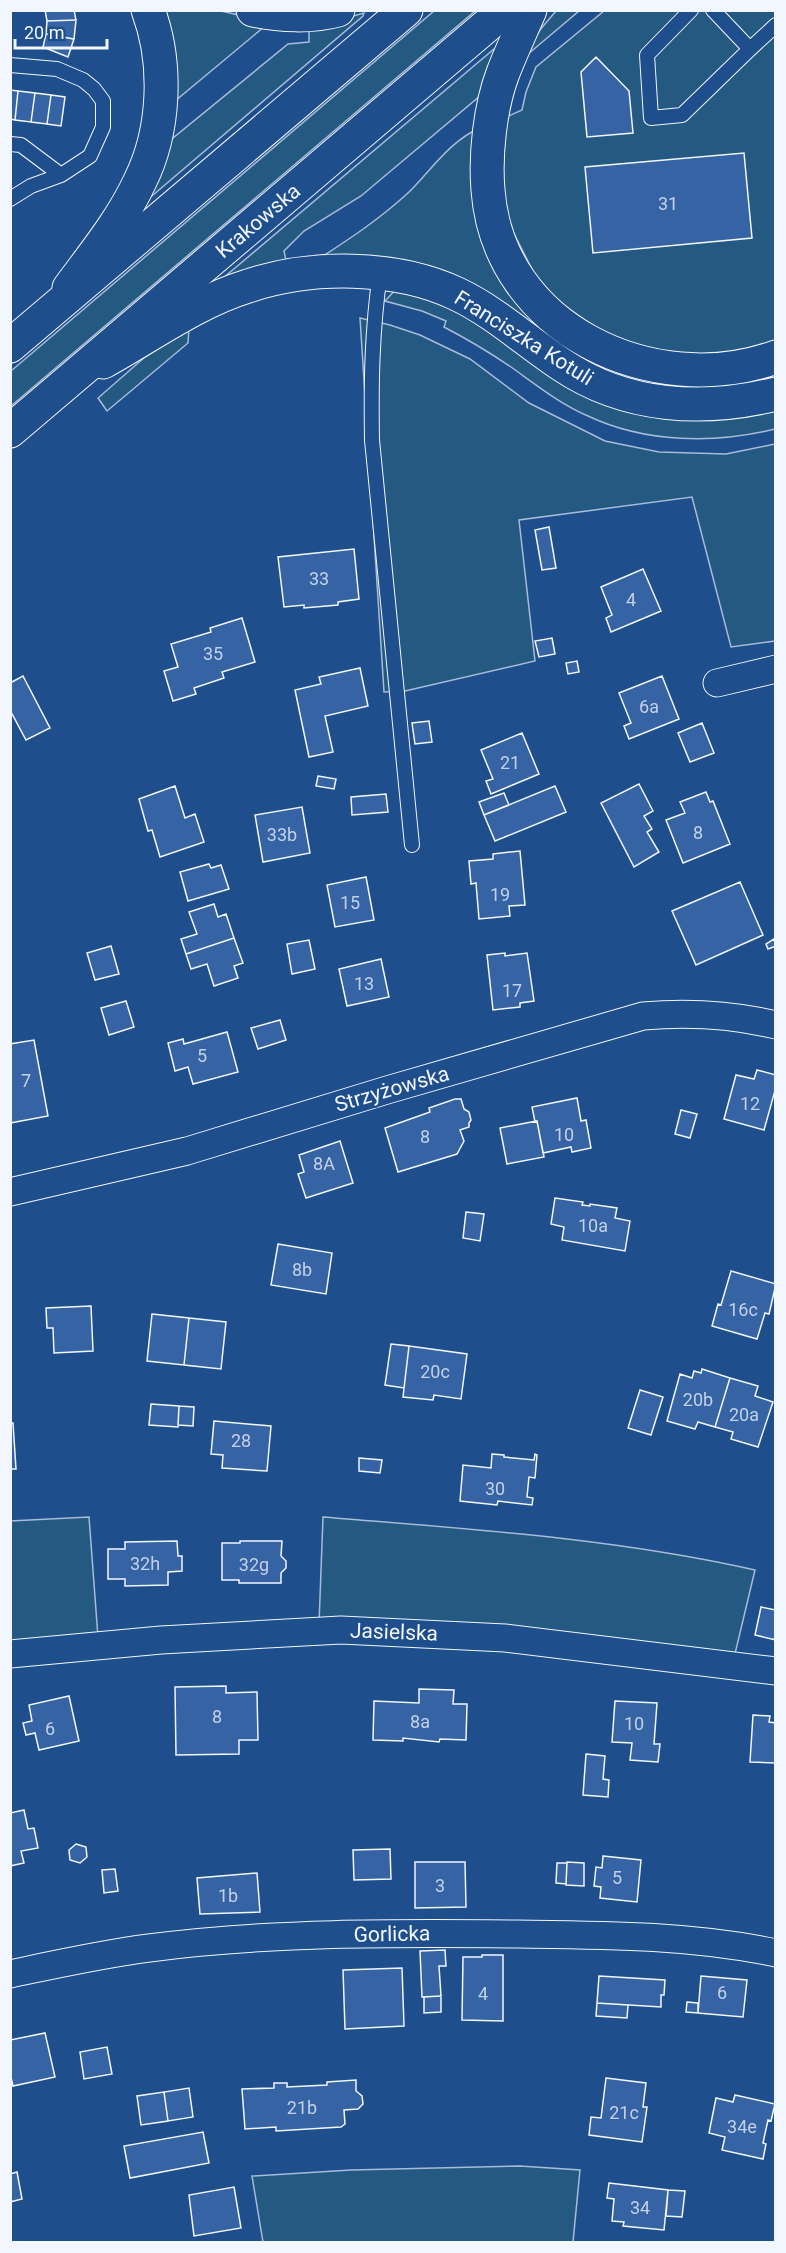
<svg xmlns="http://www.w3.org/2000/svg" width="786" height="2253" viewBox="0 0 786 2253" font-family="Roboto,sans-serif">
  <rect width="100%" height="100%" fill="#1f4e8c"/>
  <path fill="#245a82" stroke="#a8bbd7" stroke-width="1.5" d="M159,11H221L270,22L169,106Z
    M434,11H475L11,406V371Z
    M556,11H579L521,60L539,31Z
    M604,11H775V343L761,348L693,358L613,339L543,291L502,210L504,118L522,110L526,92L536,67Z
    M364,13L363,16L139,207L162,147L288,44L309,42V24L346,18Z
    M494,49H496L487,90L361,196L304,231L284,251L287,265L222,279Z
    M480,128L476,164L555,335L775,371V380L710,392L630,383L548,341L320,258C351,238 381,218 409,192C431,170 451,140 480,128Z
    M397,288L461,311L553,373L775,407V429C715,444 645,443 588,416C560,404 535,384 511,367C489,352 467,339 444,327L446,321L422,311L385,301Z
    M360,318L390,325L420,335L470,359L529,403L605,441L659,452L726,454L775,444V641L731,647L692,497L519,520L535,661L405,691L384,692Z
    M189,328L188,343L107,411L98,398L145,357Z
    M89,1517L98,1637L11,1648L10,1521Z
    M323,1517C468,1529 613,1538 755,1570L734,1658L319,1624Z
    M520,2166L580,2170L573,2242H263L252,2176L351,2170Z"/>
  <path fill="#3563a3" stroke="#f2f6ff" stroke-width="1.5" d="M45,10H74L76,20L47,21Z
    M76,20L74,39L46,34L47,21Z
    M46,34L74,39L68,57L43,47Z
    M596,57L629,91L633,133L587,137L581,72Z
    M10,90L18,91L15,120L10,119Z
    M18,91L35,93L31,122L15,120Z
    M35,93L51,95L47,124L31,122Z
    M51,95L65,97L61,126L47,124Z
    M744,153L752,238L593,253L585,167Z
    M549,527L556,568L542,570L535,530Z
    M354,549L359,599L338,602V605L304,608V605L284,607L278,557Z
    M643,569L661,611L611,632L606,618L612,615L601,587Z
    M242,618L255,662L222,672L224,678L194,688L196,694L173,701L164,671L178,667L171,644L211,632L210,628Z
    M552,638L555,654L539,657L535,641Z
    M577,661L579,672L568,674L566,663Z
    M360,668L368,706L325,716L333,752L309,757L295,690L321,684L319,677Z
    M23,676L50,728L26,740L10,710V683Z
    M662,676L679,719L629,739L624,726L631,723L619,693Z
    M429,721L432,742L415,744L412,723Z
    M702,723L714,753L690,762L678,733Z
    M522,733L539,774L491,794L486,781L493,779L481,750Z
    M318,776L336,779L334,789L316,786Z
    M639,784L653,811L644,816L652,829L647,832L659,852L634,867L601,803Z
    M175,786L185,818L195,814L204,842L160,857L152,830L148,831L139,799Z
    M555,786L566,812L495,841L484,815Z
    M706,792L710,802L713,801L730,844L683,863L666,820L685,813L680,802Z
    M504,793L509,805L484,815L479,802Z
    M386,794L388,812L352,815L351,797Z
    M302,807L310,853L263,862L255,815Z
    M520,851L525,905L509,906L510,916L479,919L476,883L471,884L469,861L493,859V854Z
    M209,864L211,868L221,865L229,889L188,901L180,872Z
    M366,877L374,920L335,927L327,885Z
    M740,882L763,935L696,965L672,911Z
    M214,904L218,917L226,914L234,938L186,954L181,939L197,934L189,912Z
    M234,938L243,963L234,966L238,978L214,986L207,964L191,969L186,954Z
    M774,939L776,946L768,949L766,944Z
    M309,940L315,969L292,974L287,944Z
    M111,946L119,974L95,980L87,953Z
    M505,953V956L527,953L534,1001L520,1003V1007L493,1010L487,955Z
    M381,959L389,997L347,1006L339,969Z
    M126,1001L134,1027L109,1035L101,1008Z
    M280,1020L286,1040L258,1049L251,1028Z
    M227,1032L238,1072L193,1084L188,1067L175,1071L168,1043L183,1039L184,1044Z
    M34,1040L48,1116L10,1123V1044Z
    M757,1070L776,1075V1087L764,1130L724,1119L736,1075L754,1079Z
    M577,1098L581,1121L586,1120L591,1148L572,1152L571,1147L543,1153L537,1121L535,1122L532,1107Z
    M455,1099H461L464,1109L469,1112L471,1120L469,1123V1127L460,1130L464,1141L457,1154L398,1172L385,1128L430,1112L429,1108Z
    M681,1110L697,1114L690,1138L675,1134Z
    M537,1121L544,1157L507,1164L500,1128Z
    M340,1141L353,1183L306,1198L298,1174L304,1172L299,1155Z
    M555,1198L583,1202L582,1205L590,1206V1204L617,1208L615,1218L630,1221L625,1251L562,1240L564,1227L551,1224Z
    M466,1212L484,1214L480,1241L463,1238Z
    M278,1244L332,1253L326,1294L271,1285Z
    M731,1271L776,1284L769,1314L765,1313L757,1339L712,1326L718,1304L721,1305Z
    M91,1306L93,1351L54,1353L53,1328H47L46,1308Z
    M152,1314L189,1318L184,1365L147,1361Z
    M189,1318L226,1322L221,1369L184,1365Z
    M391,1344L409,1346L404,1388L385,1385Z
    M409,1346L467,1354L461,1399L434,1395L433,1400L403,1397Z
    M702,1369L730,1378L715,1427L698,1422L695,1429L667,1421L680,1374L692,1378L694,1371L701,1373Z
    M730,1378L758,1386L755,1396L773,1402L758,1447L731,1439L733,1432L715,1427Z
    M640,1390L663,1397L651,1435L628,1428Z
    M151,1404L179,1406L178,1427L149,1425Z
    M179,1406L194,1407L193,1426L178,1425Z
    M214,1421L271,1426L267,1471L222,1468L223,1455L211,1454Z
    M10,1423H13L16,1469H10Z
    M492,1454L504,1455V1457L534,1460L535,1454L537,1455L535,1478L529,1477L527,1497L533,1498L532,1505L498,1501L497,1505L460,1501L463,1465L491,1468Z
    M359,1458L382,1460L380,1473L359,1471Z
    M177,1541L178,1556H182V1571L168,1572V1585L125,1586V1579H108V1549H125V1542Z
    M240,1541H282L281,1556L286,1561V1568L281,1573V1583H239V1580H222V1543H240Z
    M761,1607L776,1610V1640L755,1635Z
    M226,1686V1693L257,1692L258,1740H239V1754L176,1755L175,1687Z
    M419,1689L454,1690L453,1704H467L466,1740L440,1739L439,1742L403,1738V1741L373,1740L374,1701L419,1703Z
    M69,1696L79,1741L39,1750L35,1733L26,1735L23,1723L32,1721L29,1705Z
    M615,1701L657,1703L654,1744H660L658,1762L630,1760L632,1743L612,1742Z
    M753,1715L770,1716L769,1722L776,1723V1763L750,1762Z
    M586,1754L605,1756L603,1779L609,1780L608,1797L583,1795Z
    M24,1810L28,1829L34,1828L38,1848L21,1851L24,1863L10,1866V1813Z
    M76,1844L86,1847L87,1857L80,1863L70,1860L69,1850Z
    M390,1849L391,1879L354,1880L353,1850Z
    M603,1856L641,1860L637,1902L600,1898L601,1887L594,1886L596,1867L602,1868Z
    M415,1862H465L466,1907L415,1908Z
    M567,1862L584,1863V1886L566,1885Z
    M557,1863H567L566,1884L556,1883Z
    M115,1869L118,1891L104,1893L102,1870Z
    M257,1873L260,1912L200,1914L197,1878Z
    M445,1950L446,1966H439L441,1996L422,1997L420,1951Z
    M482,1955H503V2021L462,2020L463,1957H482Z
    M402,1968L404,2026L345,2029L343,1970Z
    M599,1976L665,1980L664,1995H661V2007L597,2003Z
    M701,1976L747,1980L743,2017L698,2013Z
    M441,1996V2012L424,2013V1997Z
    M687,2002L698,2003V2013L686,2012Z
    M597,2003L628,2005L627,2018L596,2016Z
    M45,2033L55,2077L13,2086L10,2073V2040Z
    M107,2047L112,2074L84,2079L80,2052Z
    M606,2078L646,2083L643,2107H647L642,2142L589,2135L591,2117L601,2118Z
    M356,2080V2091L362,2096L363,2104L358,2109L344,2110L345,2124L341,2127L276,2131V2127L245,2129L242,2089L274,2088V2083H287V2087L327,2085V2082Z
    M189,2088L193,2117L168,2121L164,2092Z
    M164,2092L168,2121L141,2125L137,2096Z
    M735,2095L775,2104L771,2121L768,2120L763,2143L766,2144L763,2159L722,2150L725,2137L709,2133L716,2098L733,2102Z
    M203,2132L209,2163L130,2178L124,2146Z
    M17,2172L22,2199L10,2202V2174Z
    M609,2183L668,2190L664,2230L623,2226L624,2222L612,2221L614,2199L607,2198Z
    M234,2187L241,2228L194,2236L189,2195Z
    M668,2190L685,2191L682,2217L666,2216Z"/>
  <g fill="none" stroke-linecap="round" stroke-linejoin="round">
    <defs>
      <path id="lane" d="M691,10L647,55L651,118L682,115L750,49L713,10
        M750,49L776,25
        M10,65L57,69L83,80L94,89L103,101V127L90,156L61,175L31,186L10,199
        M10,144L21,145L61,175
        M380,273C372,331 371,381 372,440L412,845"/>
      <path id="street" d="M717,683L776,669
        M10,1192L187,1151L387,1090L643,1016C689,1012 730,1014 776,1025
        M10,1654L161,1640L341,1630L505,1638L776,1671
        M10,1974C57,1964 102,1954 149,1948C271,1932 395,1933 517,1934C603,1935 691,1935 776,1953"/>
      <path id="secondary" d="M253,10C279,16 313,17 338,10
        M530,10C521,31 511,52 503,73C490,107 485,155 488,190C498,329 653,401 776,357
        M69,288C94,254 122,220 140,181C165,131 168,63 148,10
        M103,362C150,336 196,302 248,286C311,265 396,265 457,294C495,312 527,342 562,365C626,408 703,412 776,394"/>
      <path id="primary" d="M10,346L406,10
        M10,431L505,10"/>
    </defs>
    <use href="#lane" stroke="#f2f6ff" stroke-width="16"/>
    <use href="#street" stroke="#f2f6ff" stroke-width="29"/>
    <use href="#secondary" stroke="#f2f6ff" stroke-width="35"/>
    <use href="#primary" stroke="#f2f6ff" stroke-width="35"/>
    <use href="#lane" stroke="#1f4e8c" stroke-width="14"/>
    <use href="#street" stroke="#1f4e8c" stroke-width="27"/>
    <use href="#secondary" stroke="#1f4e8c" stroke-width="33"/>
    <use href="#primary" stroke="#1f4e8c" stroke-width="33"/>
  </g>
  <g text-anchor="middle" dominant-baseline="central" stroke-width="4.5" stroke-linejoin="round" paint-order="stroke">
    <g font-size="18" fill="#c3d1e8">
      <text x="668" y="203">31</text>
      <text x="319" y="578">33</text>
      <text x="631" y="599">4</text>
      <text x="213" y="653">35</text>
      <text x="649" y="706">6a</text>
      <text x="510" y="762">21</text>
      <text x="698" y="832">8</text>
      <text x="282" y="834">33b</text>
      <text x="500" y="894">19</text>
      <text x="350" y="902">15</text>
      <text x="364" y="983">13</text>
      <text x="512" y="990">17</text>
      <text x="202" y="1055">5</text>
      <text x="26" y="1080">7</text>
      <text x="750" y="1103">12</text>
      <text x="564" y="1134">10</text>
      <text x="425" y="1136">8</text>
      <text x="324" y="1163">8A</text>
      <text x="593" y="1225">10a</text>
      <text x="302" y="1269">8b</text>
      <text x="743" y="1309">16c</text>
      <text x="435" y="1371">20c</text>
      <text x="698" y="1399">20b</text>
      <text x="744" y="1414">20a</text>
      <text x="241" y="1440">28</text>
      <text x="495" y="1488">30</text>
      <text x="145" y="1563">32h</text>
      <text x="254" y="1564">32g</text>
      <text x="217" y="1716">8</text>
      <text x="420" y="1721">8a</text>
      <text x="634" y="1723">10</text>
      <text x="50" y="1728">6</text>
      <text x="617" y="1877">5</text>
      <text x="440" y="1885">3</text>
      <text x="228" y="1895">1b</text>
      <text x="722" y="1992">6</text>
      <text x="483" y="1993">4</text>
      <text x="302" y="2107">21b</text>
      <text x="624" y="2112">21c</text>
      <text x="742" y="2126">34e</text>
      <text x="640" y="2207">34</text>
    </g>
    <g font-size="21" fill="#f2f6ff" stroke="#1f4e8c">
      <text transform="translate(258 221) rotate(-40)">Krakowska</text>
      <text transform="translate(524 338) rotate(32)">Franciszka Kotuli</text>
      <text transform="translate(392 1089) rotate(-16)">Strzyżowska</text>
      <text transform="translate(394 1632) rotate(2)">Jasielska</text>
      <text transform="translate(392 1934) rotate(-1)">Gorlicka</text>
    </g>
  </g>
  <rect width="786" height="2253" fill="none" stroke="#f2f6ff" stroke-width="24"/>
  <path d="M15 39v9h92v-9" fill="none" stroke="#f2f6ff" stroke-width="3"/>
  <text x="24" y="39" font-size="18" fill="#f2f6ff" stroke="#1f4e8c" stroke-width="4.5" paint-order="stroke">20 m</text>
</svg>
